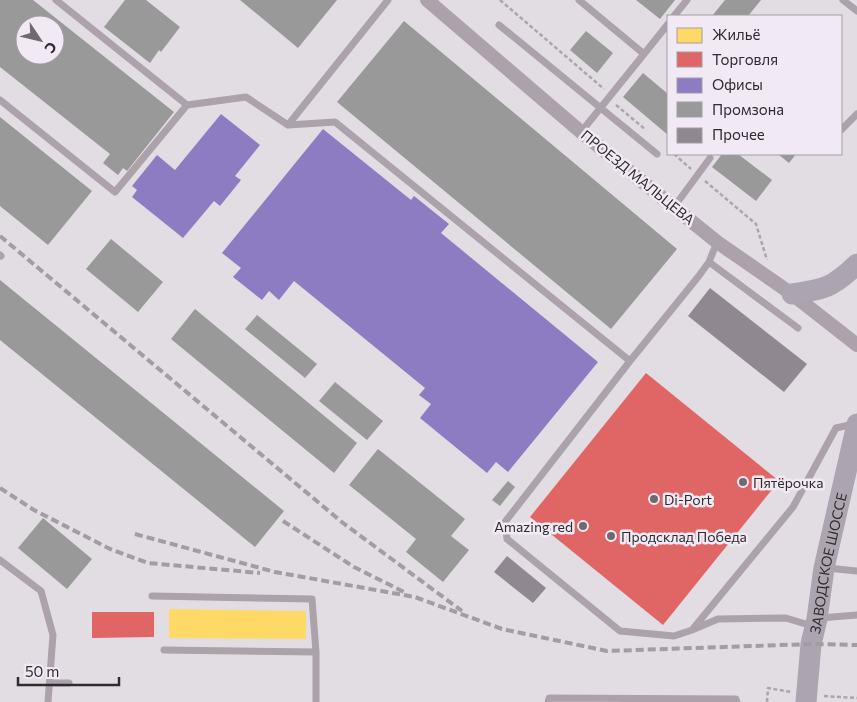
<svg xmlns="http://www.w3.org/2000/svg" width="857" height="702" viewBox="0 0 857 702" font-family="Commissioner,sans-serif">
  <rect width="100%" height="100%" fill="#e2dde3"/>
  <path fill="#ffd966" d="M169,609L306,611V639L169,638Z"/>
  <path fill="#e06666" d="M646,373L779,481L663,625L530,517Z
    M92,612H154V637L92,638Z"/>
  <path fill="#8e7cc3" d="M221,114L260,145L235,176L241,180L220,206L214,201L183,238L132,197L137,190L132,186L157,155L175,170Z
    M323,129L411,200L414,196L449,224L441,233L598,362L508,472L496,462L487,473L420,418L431,404L419,395L425,388L294,281L279,300L269,291L262,300L233,277L241,268L222,253Z"/>
  <path fill="#999" fill-rule="evenodd" d="M0,0H33L174,112L127,171L123,168L118,175L103,163L110,154L0,67ZM25,25H55V55H25Z
    M125,0H146L180,27L161,52L159,50L150,63L104,27Z
    M240,0H337L298,48Z
    M636,0H675L660,19Z
    M725,0H761L748,16H712Z
    M404,21L677,249L611,329L337,102Z
    M586,31L613,53L597,73L570,50Z
    M643,73L668,94V135L623,97Z
    M0,117L92,191L48,245L0,206Z
    M722,154H738L772,180L756,201L712,167Z
    M778,154H796L789,163Z
    M111,239L163,282L138,312L86,269Z
    M0,280L284,511L255,547L0,340Z
    M195,309L357,443L334,473L171,339Z
    M257,315L317,364L305,378L245,329Z
    M335,382L383,421L367,440L319,401Z
    M378,449L465,519L451,536L469,550L443,582L406,552L416,539L349,485Z
    M508,481L515,487L500,506L492,500Z
    M43,518L92,559L67,589L18,548Z"/>
  <path fill="#8f8890" d="M710,288L807,364L784,392L688,316Z
    M507,556L546,588L533,603L494,572Z"/>
  <g fill="none" stroke-linecap="round" stroke-linejoin="round">
    <path stroke="#aba6ad" stroke-width="2.5" stroke-dasharray="4 2.5" stroke-linecap="butt" d="M500,0L604,89
      M616,105L646,130
      M674,154L691,169
      M705,181L756,224L767,260
      M824,696L857,698
      M767,702L768,688L791,692"/>
    <path stroke="#aba2ac" stroke-width="7" d="M56,0L187,105L246,97L288,125L335,122L630,361
      M579,0L644,54L581,132
      M843,0L857,11
      M674,16L687,0
      M499,25L657,154
      M644,54L668,24
      M0,100L115,192L187,105
      M288,125L388,0
      M841,130L857,114
      M674,207L710,158
      M0,255L1,256
      M709,262L798,328
      M0,560L41,591L53,635L48,702
      M827,568L857,571
      M152,596L312,599L316,652V702
      M820,618L857,615
      M812,626L786,618L718,619L692,630L793,507L836,428L854,424
      M692,630L674,636L620,631L507,539L505,522L630,361L698,277L709,262L717,242
      M164,650L316,652
      M50,683H69
      M548,702L549,698L736,699L737,702"/>
    <path stroke="#aba2ac" stroke-width="14" d="M427,0L581,132L717,242L792,294L857,345"/>
    <g stroke="#aca4ae" stroke-width="21">
      <path d="M792,294C825,289 832,288 857,264"/>
      <path id="s1" d="M806,702L811,644L817,619L824,568L857,424"/>
    </g>
    <path stroke="#a29da3" stroke-width="4" stroke-dasharray="8 4" stroke-linecap="butt" d="M0,236L343,523L462,611
      M0,488L34,510L110,549L148,563L260,573
      M283,521L354,567L404,592
      M135,534L275,572L415,597L502,629L607,651L811,644L857,645"/>
  </g>
  <g fill="#6e6a6f" stroke="#f1e9f3" stroke-width="2">
    <circle cx="743" cy="482" r="5"/>
    <circle cx="654" cy="499" r="5"/>
    <circle cx="583" cy="526" r="5"/>
    <circle cx="611" cy="536" r="5"/>
  </g>
  <g text-anchor="middle" dominant-baseline="central" stroke-width="5" stroke-linejoin="round" paint-order="stroke">
    <g font-size="14" fill="#2f2c30" stroke="#f1e9f3">
      <text transform="translate(638 177) rotate(39)">ПРОЕЗД МАЛЬЦЕВА</text>
      <text stroke="none"><textPath href="#s1" startOffset="141">ЗАВОДСКОЕ ШОССЕ</textPath></text>
    </g>
    <g font-size="14" fill="#2f2c30" stroke="#f1e9f3" text-anchor="start">
      <text x="753" y="482">Пятёрочка</text>
      <text x="664" y="499">Di-Port</text>
      <text x="573" y="526" text-anchor="end">Amazing red</text>
      <text x="621" y="536">Продсклад Победа</text>
    </g>
  </g>
  <rect x="667" y="15" width="175" height="140" fill="#f1e9f3" stroke="#a39da5"/>
  <rect x="677" y="28" width="25" height="15" fill="#ffd966" stroke="#a39da5"/>
  <text x="712" y="40" font-size="15" fill="#2f2c30">Жильё</text>
  <rect x="677" y="52" width="25" height="15" fill="#e06666" stroke="#a39da5"/>
  <text x="712" y="65" font-size="15" fill="#2f2c30">Торговля</text>
  <rect x="677" y="78" width="25" height="15" fill="#8e7cc3" stroke="#a39da5"/>
  <text x="712" y="90" font-size="15" fill="#2f2c30">Офисы</text>
  <rect x="677" y="102" width="25" height="15" fill="#999999" stroke="#a39da5"/>
  <text x="712" y="115" font-size="15" fill="#2f2c30">Промзона</text>
  <rect x="677" y="128" width="25" height="15" fill="#8f8890" stroke="#a39da5"/>
  <text x="712" y="140" font-size="15" fill="#2f2c30">Прочее</text>
  <g transform="translate(40 40) rotate(125)"><circle r="24" fill="#f1e9f3" stroke="#a39da5"/>
  <path d="M0-4L9 19L0 12L-9 19Z" fill="#6e6a6f"/>
  <text y="-8" font-size="14" font-weight="bold" text-anchor="middle" fill="#2f2c30">С</text>
  </g>
  <path d="M18 677v8h101v-8" fill="none" stroke="#2f2c30" stroke-width="2.5"/>
  <text x="25" y="677" font-size="15" fill="#2f2c30" stroke="#f1e9f3" stroke-width="4" paint-order="stroke">50 m</text>
</svg>
